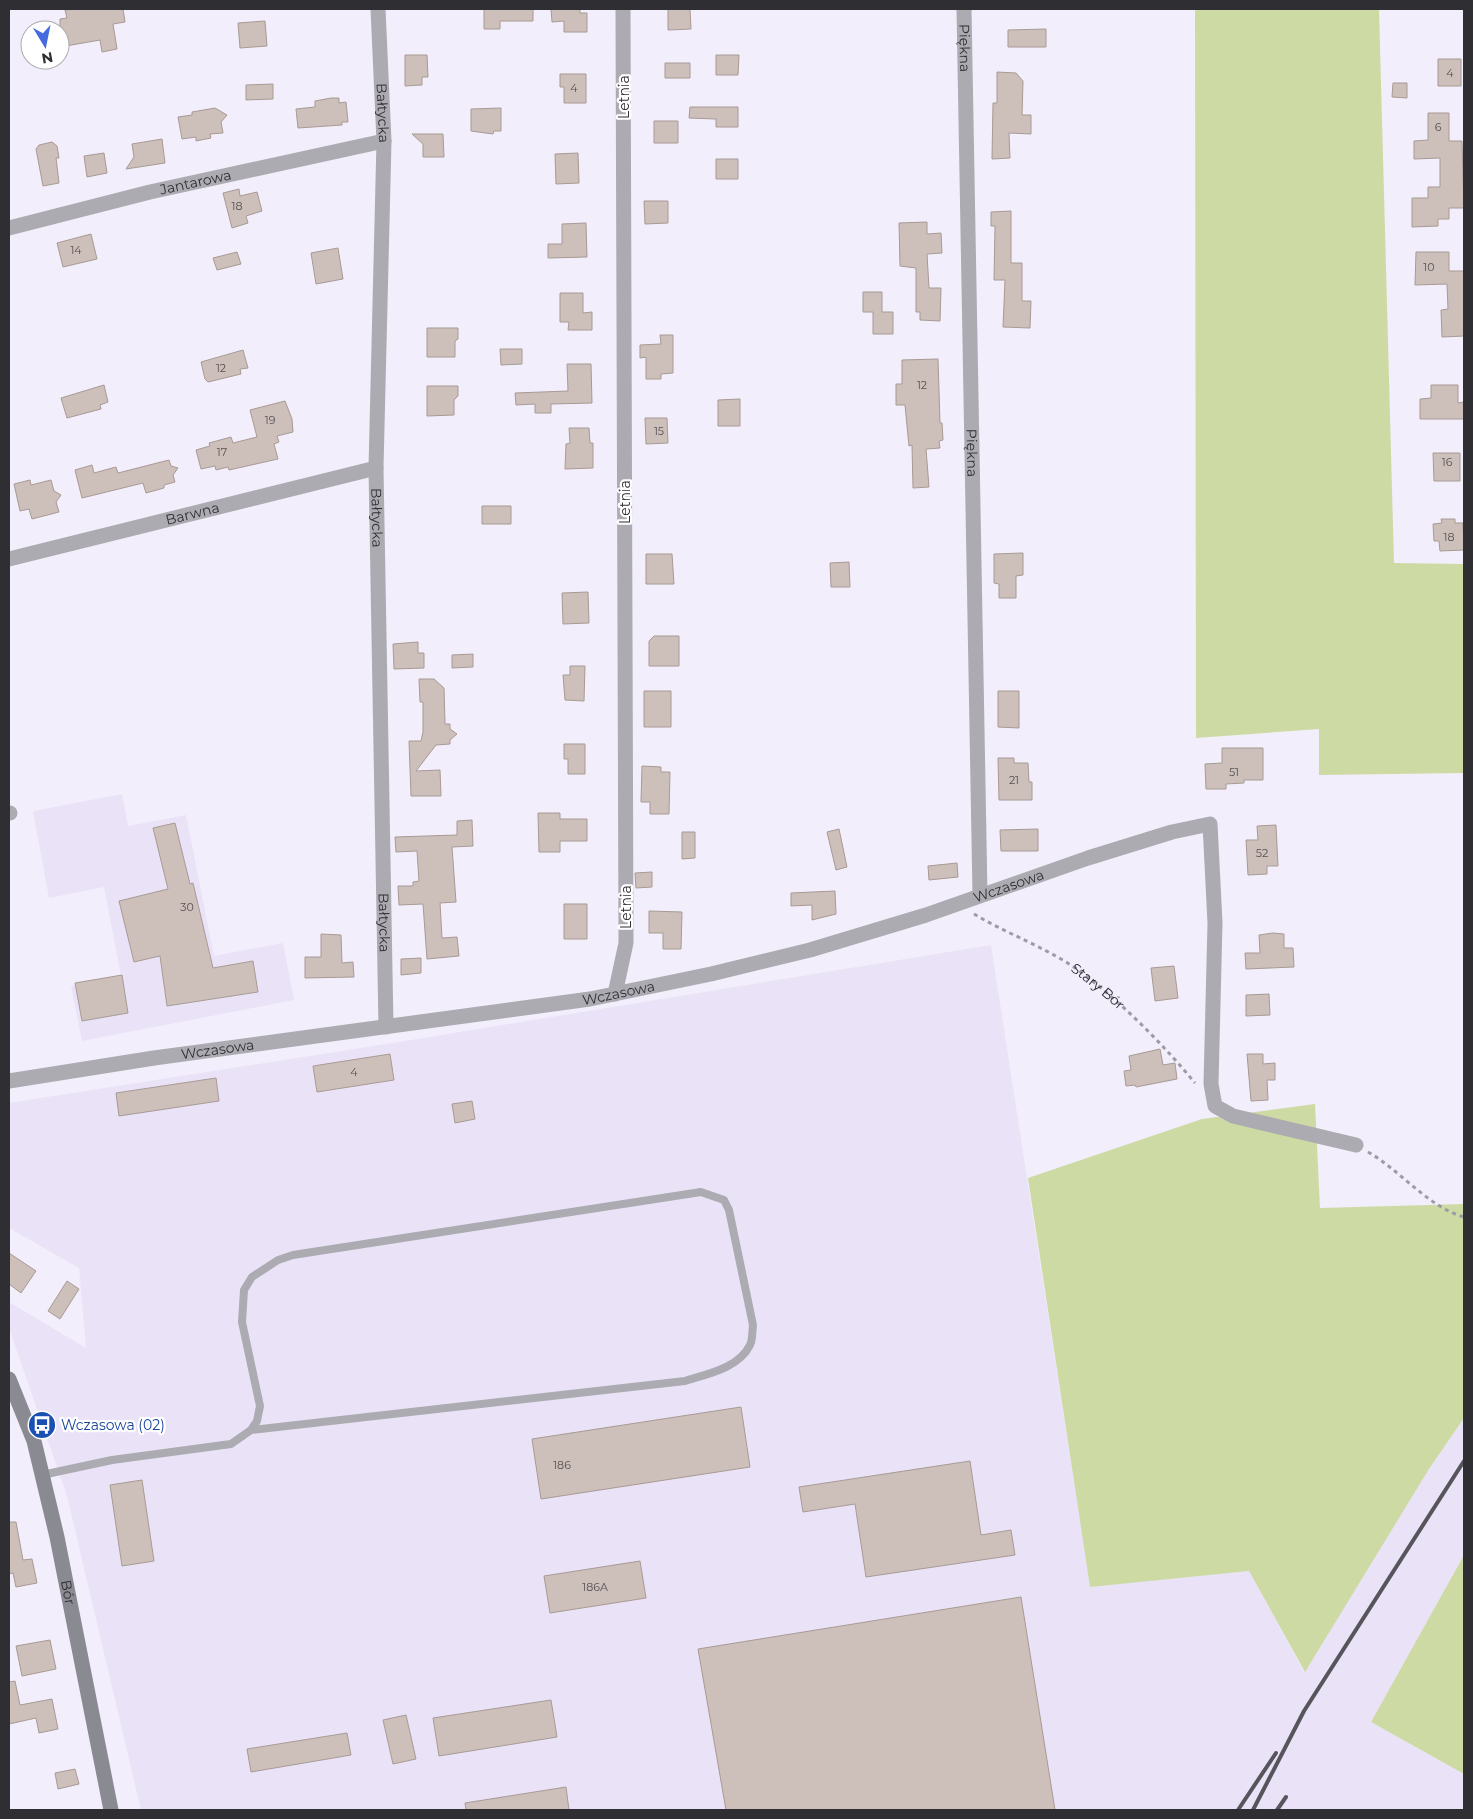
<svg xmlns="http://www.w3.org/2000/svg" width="1473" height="1819" viewBox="0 0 1473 1819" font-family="Montserrat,sans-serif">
  <rect width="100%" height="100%" fill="#f2eefb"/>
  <path fill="#eae3f8" d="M122,794L128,826L186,815L214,956L283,943L294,1000L82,1041L71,986L121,976L104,887L49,898L33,811Z
    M991,945L1090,1586L1249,1571L1304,1672L1429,1469L1464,1418V1555L1371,1722L1464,1774V1810H141L67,1496L9,1328V1302L86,1348L79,1268L9,1228V1103L405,1041Z"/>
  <path fill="#cddaa4" d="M1195,9H1379L1394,563L1464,564V773L1319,775V729L1196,738Z
    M1315,1104L1320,1208L1464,1204V1418L1429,1469L1305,1672L1249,1571L1090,1587L1028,1178L1202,1119Z
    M1464,1555V1774L1371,1722Z"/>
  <path fill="#cdbfba" stroke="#a89a95" d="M75,9H123L125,22L113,24L117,49L102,52L100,40L60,47V19L67,18L65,10Z
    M484,9H533V21H500V29H484Z
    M551,9H580V13H587V32H564V21L552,22Z
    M668,9H690L691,29L668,30Z
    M265,21L267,46L240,48L238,23Z
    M1046,29V47H1008V30Z
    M405,55H427L428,77H422V85L405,86Z
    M716,55H739L738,75H716Z
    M1438,59H1461V86H1438Z
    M665,63H690V78H665Z
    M997,72L1016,73L1023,81L1022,115H1031V134L1009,133L1010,158L992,159L993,103H997Z
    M560,74H586V103H564V87H560Z
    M1393,83H1407V98L1392,97Z
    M273,84V99L246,100V85Z
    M331,98H339V103L346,102L348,122H342V125L298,128L296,109L315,107V101Z
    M690,107H738V127H716V119L689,118Z
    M215,108L227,115L221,122L223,133L210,134L211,138L196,141V137L182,139L178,117L192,115V112Z
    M501,108V131H494L493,134L471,131V109Z
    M1428,113H1449V141H1462L1464,208H1449V219H1438V226L1412,227V198H1428V187H1440V158L1414,159V141L1428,140Z
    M654,121H678V143H654Z
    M412,134H443L444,157H423V144Z
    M162,139L165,163L126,169L134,157L132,144Z
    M52,142L57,146L59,158H56L59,183L43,186L36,149L39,145Z
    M104,153L107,173L87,177L84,156Z
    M578,153L579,183L556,184L555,154Z
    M716,159H738V179H716Z
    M239,189L240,196L257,192L262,211L246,216L248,223L232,228L223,193Z
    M644,201H668V223L645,224Z
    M1011,211V263H1022V301H1031L1030,328L1003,327L1005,280H994L995,226H991V212Z
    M927,222V234L941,233L942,253L927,254L929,288H941L940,321L920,320V312H916V268L900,266L899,223Z
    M586,223L587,257L548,258V244H562V224Z
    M91,234L97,259L63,267L57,243Z
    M338,248L343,279L316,284L311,253Z
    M237,252L241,264L217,270L213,258Z
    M1416,252H1449V271H1464V336L1442,337L1441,310L1448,309L1447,284L1415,285Z
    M863,292H882V312H893V334H873V312H863Z
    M560,293H583V313L592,312V330H568L569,322H560Z
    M427,328H458V339L455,341V357H427Z
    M660,335H673V373L661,374V379H646V357L640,358V345L661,344Z
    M500,349H522V364L501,365Z
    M243,350L248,368L240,369L241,374L208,382L205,379L201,362Z
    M938,359L940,423H942L943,440L939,441L940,448L926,449L929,487L913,488L912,445L909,446L905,405H896V384H902V360Z
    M567,364H591L592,403L551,404V413H535V404L516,405L515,393L568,391Z
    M104,385L108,402L100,405L101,409L67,418L61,398Z
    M1431,385H1458V403L1464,402V419H1420V399L1431,398Z
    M427,386H458V396L454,400V415L427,416Z
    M740,399V426H718V400Z
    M285,401L292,419L293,432L277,436L279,442L274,444L278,459L229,470L228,467L216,470L215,466L201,469L196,450L210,446L209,443L231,437L233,443L257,437L250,410Z
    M645,418H667L668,443L646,444Z
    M569,428H589L590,443H593V468L565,469L566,444L570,443Z
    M1433,453H1460V481H1434Z
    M169,460L171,466L178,468L173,475L175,482L164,485V488L146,493L143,483L82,498L75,470L92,465L94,473L116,467L118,473Z
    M30,480L31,485L51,480L54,491L61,495L56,502L59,512L32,519L29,509L20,511L14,484Z
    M482,506H511V524H482Z
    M1441,519H1455V523H1463L1464,550L1440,551L1439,541H1434L1433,524L1442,523Z
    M1023,553V575L1016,576V598H999V584L994,583V554Z
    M646,554H672L674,584H646Z
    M849,562L850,587H831L830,563Z
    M588,592L589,623L563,624L562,593Z
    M654,636H679V666H649V641Z
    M418,642V653H424V668L394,669L393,644Z
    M473,654V667L452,668V655Z
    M570,666H585L584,701L565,700L563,675H570Z
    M419,679H434L444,688L445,724H450V729L457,734L450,740V744L436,745L416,771L440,770L441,796H411L409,741H421L423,732V702H420Z
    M644,691H671V727H644Z
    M998,691H1019V728L998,727Z
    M564,744H585V774H568V759H564Z
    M1222,748H1263V780H1244V783L1226,784V789H1206L1205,764L1222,763Z
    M998,758H1014V763H1028L1029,782H1032V800H999Z
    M642,766L661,767V772H670L669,814H650V802H641Z
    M538,813H560V819H587V841H560V852H539Z
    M472,820L473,846L452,847L456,902L440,903L442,938L457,937L459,956L427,959L423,904L399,905L398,886H413V882L419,881L417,851L396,852L395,837L457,835V821Z
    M175,823L190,884L193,883L213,968L253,961L258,992L167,1006L160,956L134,962L119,901L168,889L153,828Z
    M1276,825L1278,866H1267V874L1248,875L1246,840H1258L1257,826Z
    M839,829L847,867L836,870L827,832Z
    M1038,829V851H1001L1000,830Z
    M682,832H695V858L682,859Z
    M957,863L958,877L929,880L928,866Z
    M652,872V887L636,888L635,873Z
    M835,891L836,914L812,920V905L791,906V893Z
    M564,904H587V939H564Z
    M649,911L682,912L681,949H663V933H649Z
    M1273,933L1284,934V948H1293L1294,967L1246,969L1245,953H1260L1259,935Z
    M321,934L341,935L342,963L353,962L354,977L305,978V957H321Z
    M421,958V973L401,975V959Z
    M1174,966L1178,998L1155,1001L1151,968Z
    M122,975L128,1013L82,1021L75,983Z
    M1269,994L1270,1015L1246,1016V995Z
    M1160,1049L1163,1065L1175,1063L1177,1079L1136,1087L1135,1085L1126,1086L1124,1071L1131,1070L1129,1056Z
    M390,1054L394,1080L317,1092L313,1066Z
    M1247,1054H1263V1064L1275,1063V1080H1267L1268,1100L1251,1101Z
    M216,1078L219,1101L119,1116L116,1093Z
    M472,1101L475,1119L455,1123L452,1104Z
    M9,1253L36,1271L21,1293L9,1284Z
    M67,1281L79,1289L60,1319L48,1311Z
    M741,1407L750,1467L541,1499L532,1439Z
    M970,1461L981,1535L1011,1530L1015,1555L866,1577L855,1504L803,1512L799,1487Z
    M142,1480L154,1561L122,1566L110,1485Z
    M9,1522H16L23,1560L32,1559L37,1583L16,1587L13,1573L9,1574Z
    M640,1561L646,1598L550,1613L544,1576Z
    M1021,1597L1055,1810H726L698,1649Z
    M50,1640L56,1669L22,1676L16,1646Z
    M15,1681L20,1705L52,1699L58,1729L39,1733L36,1718L9,1724V1682Z
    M551,1700L557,1737L439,1756L433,1718Z
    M406,1715L416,1759L393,1764L383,1720Z
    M347,1733L351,1755L251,1772L247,1749Z
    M75,1769L79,1784L58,1789L55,1773Z
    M566,1787L569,1810H466L465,1803Z"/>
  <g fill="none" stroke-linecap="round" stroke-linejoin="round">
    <g stroke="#9d9ba4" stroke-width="3" stroke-dasharray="4 4" stroke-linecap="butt">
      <path id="s1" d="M974,914C1009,935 1048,948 1081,972C1123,1004 1161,1042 1195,1083"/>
      <path d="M1368,1152C1400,1170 1428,1207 1464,1217"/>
    </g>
    <path stroke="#acabb1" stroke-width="8" d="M42,1475L112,1460L231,1444L251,1430L257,1421L260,1406L242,1322L244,1290L252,1277L278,1260L293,1255L701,1192L724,1200L729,1210L753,1325C752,1331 753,1339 750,1345C739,1368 707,1374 685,1381L251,1430"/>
    <g stroke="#acabb1" stroke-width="15">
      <path id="s2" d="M378,9L384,141L376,468L386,1027"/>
      <path id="s3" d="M964,9L980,895"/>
      <path id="s4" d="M9,228L150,192L384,141"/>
      <path id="s5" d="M9,559L376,468"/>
      <path d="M9,813H10"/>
      <path d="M615,994L626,943L623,9"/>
      <path id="s6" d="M9,1081L154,1058L590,999L711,974L810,950L926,915L1088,858L1172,832L1210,824L1215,923L1211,1084L1215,1106L1233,1116L1356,1145"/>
    </g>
    <path stroke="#8a8a92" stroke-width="15" id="s7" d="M9,1379L34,1441L57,1537L111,1810"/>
    <path stroke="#57555c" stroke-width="4" d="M1238,1810L1276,1753
      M1253,1810L1304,1711L1464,1461
      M1277,1810L1286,1797"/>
  </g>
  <defs>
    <symbol id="bus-disc" viewBox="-11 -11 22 22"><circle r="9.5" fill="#1a4fb4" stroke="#fff"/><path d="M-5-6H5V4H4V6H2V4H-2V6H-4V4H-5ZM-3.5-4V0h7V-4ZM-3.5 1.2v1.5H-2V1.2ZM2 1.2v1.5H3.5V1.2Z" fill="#fff"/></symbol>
  </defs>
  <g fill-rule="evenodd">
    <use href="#bus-disc" x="26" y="1409" width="32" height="32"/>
  </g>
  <g text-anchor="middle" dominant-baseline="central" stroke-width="4.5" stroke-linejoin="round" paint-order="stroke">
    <g font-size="11" fill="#565255">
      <text x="1450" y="73">4</text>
      <text x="574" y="88">4</text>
      <text x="1438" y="127">6</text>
      <text x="237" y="206">18</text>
      <text x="76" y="250">14</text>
      <text x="1429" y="267">10</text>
      <text x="221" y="368">12</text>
      <text x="922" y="385">12</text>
      <text x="270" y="420">19</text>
      <text x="659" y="431">15</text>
      <text x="222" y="452">17</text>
      <text x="1447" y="462">16</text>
      <text x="1449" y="537">18</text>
      <text x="1234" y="772">51</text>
      <text x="1014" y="780">21</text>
      <text x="1262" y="853">52</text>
      <text x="187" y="907">30</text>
      <text x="354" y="1072">4</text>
      <text x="562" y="1465">186</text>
      <text x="595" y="1587">186A</text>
    </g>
    <g font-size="14" fill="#2f2e33" stroke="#fff">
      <text stroke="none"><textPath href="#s3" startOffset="39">Piękna</textPath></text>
      <text transform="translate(624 97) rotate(-90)">Letnia</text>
      <text stroke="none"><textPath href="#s2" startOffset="104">Bałtycka</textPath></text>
      <text stroke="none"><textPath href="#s4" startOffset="192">Jantarowa</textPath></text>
      <text stroke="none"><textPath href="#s3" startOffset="444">Piękna</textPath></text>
      <text transform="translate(625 502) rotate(-90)">Letnia</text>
      <text stroke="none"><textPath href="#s5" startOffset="189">Barwna</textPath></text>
      <text stroke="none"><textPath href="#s2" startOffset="509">Bałtycka</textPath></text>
      <text stroke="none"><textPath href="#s6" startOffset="1021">Wczasowa</textPath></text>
      <text transform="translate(626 907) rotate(-90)">Letnia</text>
      <text stroke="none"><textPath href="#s2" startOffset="914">Bałtycka</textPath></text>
      <text stroke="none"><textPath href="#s1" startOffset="144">Stary Bór</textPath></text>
      <text stroke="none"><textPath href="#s6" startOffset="616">Wczasowa</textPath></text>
      <text stroke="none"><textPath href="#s6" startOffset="211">Wczasowa</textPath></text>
      <text stroke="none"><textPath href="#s7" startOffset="222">Bór</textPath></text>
    </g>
    <g font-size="14" fill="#164399" stroke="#fff" text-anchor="start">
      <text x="61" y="1425">Wczasowa (02)</text>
    </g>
  </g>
  <rect width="1473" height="1819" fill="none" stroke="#2f2e33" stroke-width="20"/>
  <g transform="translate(45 45) rotate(170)"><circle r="24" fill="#ffffff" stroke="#acabad"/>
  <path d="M0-4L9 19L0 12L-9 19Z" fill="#456cdf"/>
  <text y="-8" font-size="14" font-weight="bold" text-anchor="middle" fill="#2f2e33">N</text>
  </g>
</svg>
